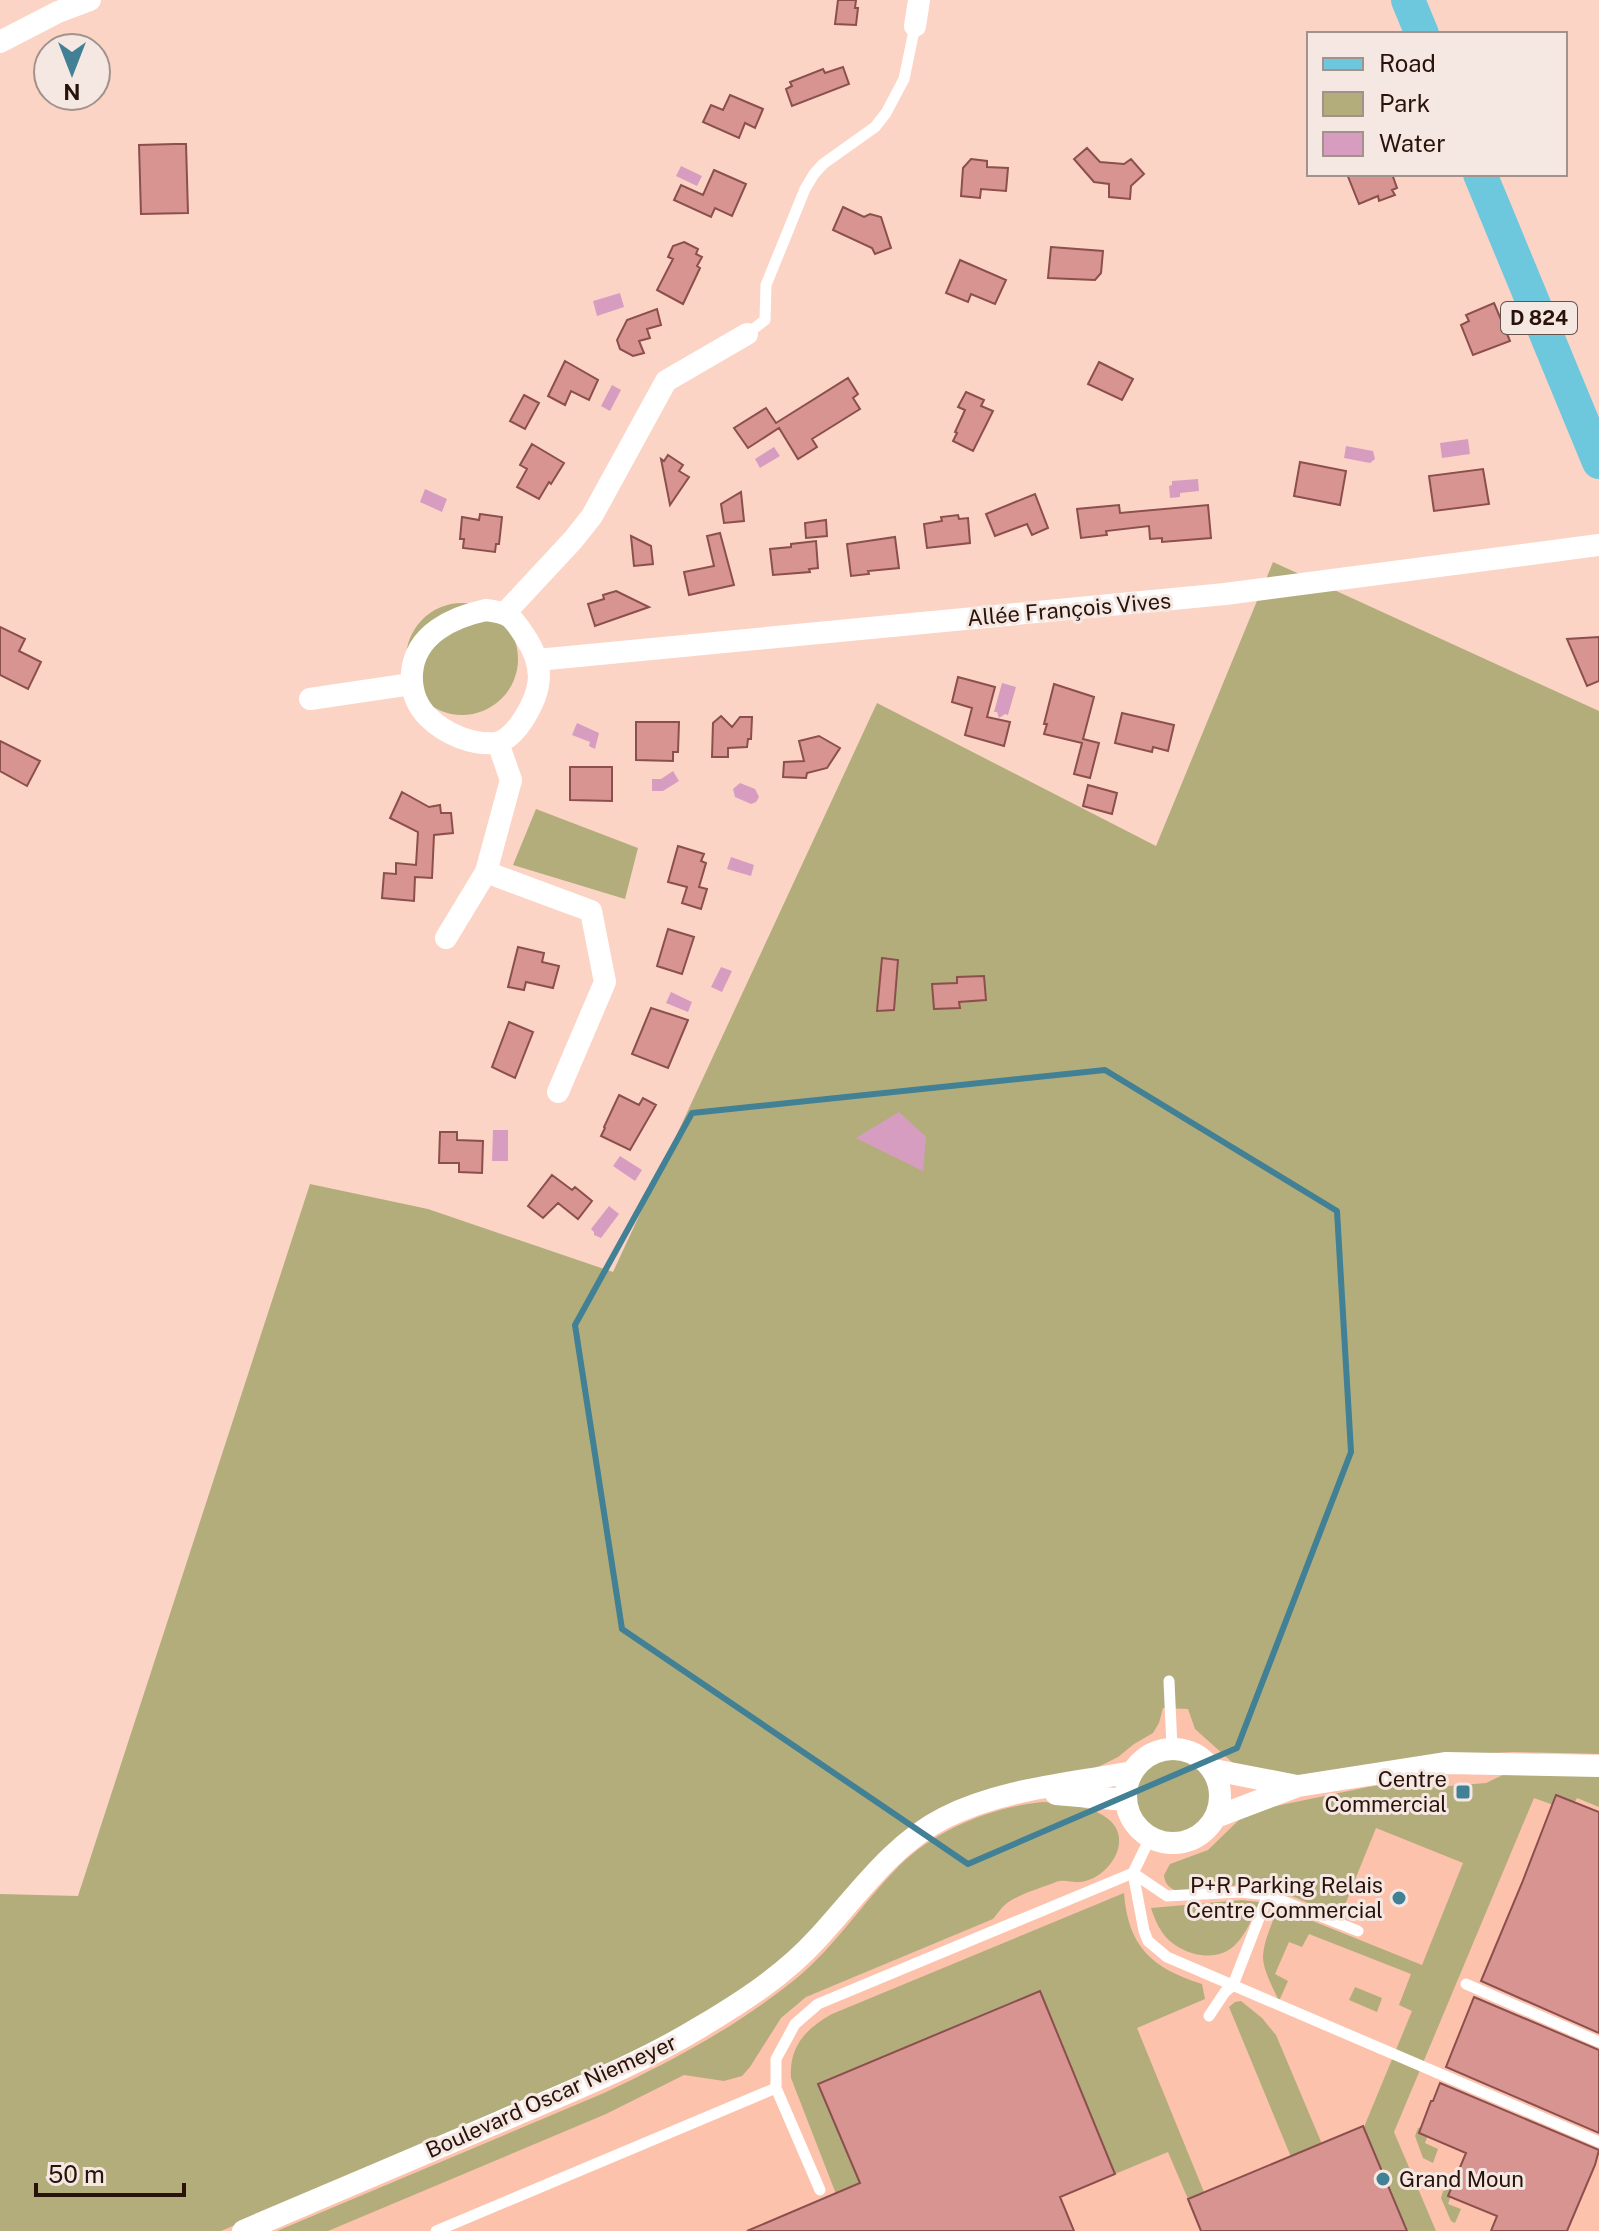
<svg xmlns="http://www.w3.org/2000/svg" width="1599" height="2231" viewBox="0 0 1599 2231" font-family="'Public Sans',sans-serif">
  <rect width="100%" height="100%" fill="#fbd4c5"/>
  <path fill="#fcc2ac" d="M1175,1694L1599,1763V2231H205L890,1815Z"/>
  <path fill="#b3ad7c" d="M1273,562L1599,711V1754L1514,1752L1464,1754L1294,1776L1234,1764L1195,1729L1188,1709L1163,1708L1159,1723L1153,1733L1134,1744L1118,1757L1094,1769L955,1805L778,1967L704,2016L570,2085L221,2231H0V1894L78,1896L310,1184L428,1209L613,1272L877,703L1156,846Z
    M406 659a56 56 0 1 1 112 0a56 56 0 1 1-112 0Z
    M536,809L638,848L625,899L513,865Z
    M1134 1797a38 38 0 1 1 76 0a38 38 0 1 1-76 0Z
    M1507,1773L1599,1775V1807L1577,1798L1570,1811L1534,1798L1394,2132L1436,2231H1407L1364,2127L1412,2011L1399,2005L1411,1974L1309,1934L1302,1947L1289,1942L1275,1974L1288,1981L1279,2001C1273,1988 1264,1972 1263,1958C1263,1942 1273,1922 1278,1907L1422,1965L1463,1863L1376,1828L1340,1917C1313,1906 1282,1888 1252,1886C1227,1884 1202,1889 1177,1891C1169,1888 1165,1884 1164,1875L1170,1864L1208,1850L1241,1818L1257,1810L1368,1787L1388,1784L1412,1789L1486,1783Z
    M1043,1802C1064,1803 1105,1807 1116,1828C1128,1851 1103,1880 1080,1882C1071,1883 1065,1879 1056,1882C1041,1888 1023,1893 1010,1901C1003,1905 998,1913 993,1919L806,1997L781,2018L750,2067L742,2076L724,2081L684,2075L606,2114L328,2231H277L604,2093C668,2063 732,2029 788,1985C832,1952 861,1904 900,1865C937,1829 992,1807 1043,1802Z
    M1124,1893C1128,1947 1152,1968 1202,1984L1205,1999L1137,2028L1204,2192L1188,2199L1168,2152L1115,2174L1040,1991L819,2083L860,2183L836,2194L791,2078C789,2047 805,2029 832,2014Z
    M1241,1900L1259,1902C1253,1917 1246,1935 1234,1946C1213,1965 1176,1953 1162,1932C1157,1925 1154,1917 1151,1908Z
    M1355,1987L1382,1998L1377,2012L1349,2000Z
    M1241,2001L1262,2018L1276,2035L1322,2144L1291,2157L1229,2007L1235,2002Z
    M1422,2127L1430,2130L1425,2143L1438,2149L1433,2163L1423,2158L1415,2136L1418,2128Z
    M1450,2189L1453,2190L1448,2204L1461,2209L1455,2223L1451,2221L1441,2198L1443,2191Z"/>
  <path fill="#d79dc1" d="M681,166L702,176L697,186L676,176Z
    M620,293L624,307L597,316L593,301Z
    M612,385L621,390L610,411L601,406Z
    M1468,439L1470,454L1442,458L1440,443Z
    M1346,446L1373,451L1375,459L1370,463L1344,458Z
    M774,447L780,456L760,468L755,459Z
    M1198,479L1199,491L1180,493V497L1170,498L1169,486L1172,485V481Z
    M425,489L447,499L442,512L420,502Z
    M1002,683L1016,687L1008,715L1005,714L999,718L997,712H994Z
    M577,723L599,733L595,749L589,746L590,742L572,735Z
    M673,771L679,781L663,791H652V779H661Z
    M740,783L755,789L759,797L756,802L751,804L735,797L733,789Z
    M731,857L754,865L751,876L727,869Z
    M721,967L732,971L722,992L711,987Z
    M671,992L692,1002L688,1012L666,1003Z
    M899,1112L926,1137L923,1171L856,1138Z
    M493,1130H508V1161H492Z
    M620,1156L642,1170L635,1181L613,1166Z
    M609,1206L619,1214L601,1238L594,1235V1232L591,1229Z"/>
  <path fill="#d79491" stroke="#8b4f4d" stroke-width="2" d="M838,0H856L855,8H858L856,25L835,24Z
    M843,67L849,84L792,106L786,89L792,86L790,82L823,69L825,73Z
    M730,95L763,109L755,128L745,123L739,138L703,122L711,105L723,110Z
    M175,144H186L188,213L141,214L139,145Z
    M1087,148L1100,162L1124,164L1131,159L1144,174L1131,186L1130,199L1109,197V184L1094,182L1074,159Z
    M971,159L987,161V167L1008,168L1006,191L981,189L980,198L961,196L963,168Z
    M714,170L746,184L732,216L715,208L711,217L674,200L681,185L703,195Z
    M1347,174H1392L1397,188L1392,190L1395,195L1379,201L1378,196L1359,204Z
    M843,207L864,217L870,214L881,217L891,248L875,254L872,248L833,230Z
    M684,242L698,249L696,254L702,257L697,266L700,268L683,304L657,290L673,259L668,257L673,246Z
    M1051,247L1103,251L1101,273L1095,280L1048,278Z
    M960,260L1006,280L995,304L971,294L968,302L946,293Z
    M1494,303L1510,341L1473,355L1461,325L1469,321L1466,315Z
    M657,309L661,325L647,329L650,338L639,341L644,353L633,356L620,349L617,340L627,320Z
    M565,361L598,380L589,400L571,391L565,405L548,396Z
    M1099,362L1133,379L1122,400L1088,384Z
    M848,378L858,394L853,398L860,409L812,439L817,447L798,459L779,428L748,448L734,428L766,408L776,423Z
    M966,392L984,400L981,406L993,411L973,451L953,441L957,433L955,432L965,410L958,407Z
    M524,395L539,403L525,429L510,421Z
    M532,444L564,463L551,484L549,482L539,499L517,487L527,469L520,465Z
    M668,455L683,465L679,471L689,477L670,505L661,459L664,461Z
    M1300,462L1346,471L1340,505L1294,496Z
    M1483,469L1489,504L1434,511L1429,476Z
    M741,492L744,521L724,523L721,504Z
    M1035,494L1048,528L1032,535L1027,524L995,536L986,514Z
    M1119,505L1120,513L1208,505L1211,538L1162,542V538L1150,539L1149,526L1106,531L1107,535L1081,538L1077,509Z
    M480,514L502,517L499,544H496L495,552L463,548L464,539H460L462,517L479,520Z
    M958,515L959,519L968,518L970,543L927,548L924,524L942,521L941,517Z
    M826,520L827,536L806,538L805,523Z
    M720,533L734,585L689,595L684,572L714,566L707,536Z
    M631,536L651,546L653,564L634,566Z
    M895,537L899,568L868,571L869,574L851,576L847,544Z
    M816,541L818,568L809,569L810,572L773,575L770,549L791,547V544Z
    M616,591L649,607L595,626L588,604L604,599L603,595Z
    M0,627L25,639L19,651L41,662L28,689L0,675Z
    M1599,637V681L1587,686L1567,639Z
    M958,677L995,687L987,717L1010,722L1004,746L965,735L972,708L952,702Z
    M1054,684L1094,697L1083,739L1099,743L1090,778L1074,774L1082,743L1044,734L1047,724H1044Z
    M1122,713L1174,725L1168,751L1153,747L1152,752L1115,743Z
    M721,716L732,727L740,717H752L751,739H748L747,747L728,748V757H712L713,723Z
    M636,722H679L678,752H673V761L636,760Z
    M819,736L840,748L827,768L807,773L806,778L783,777L784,762L804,761L799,741Z
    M0,741L40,761L27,786L0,771Z
    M570,767H612V801L570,800Z
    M1088,785L1117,793L1112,814L1083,806Z
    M402,792L429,807L440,805L441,813H451L453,833L434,835L432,878L415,877L414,901L382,898L384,873L396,874V863L416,865L418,832L390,818Z
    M678,846L704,854L701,861L706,863L699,887L707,889L701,909L682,903L687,887L668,882Z
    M668,929L694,937L682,974L657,966Z
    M518,947L544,953L542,962L559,966L553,988L526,982L524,990L508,987Z
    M882,958L898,960L894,1010L877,1011Z
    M984,976L986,1000L959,1002L960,1008L934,1009L932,984L957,983V977Z
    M651,1008L688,1020L668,1068L632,1054Z
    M509,1022L533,1032L515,1078L492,1067Z
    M619,1095L639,1105L643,1098L656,1105L630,1150L601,1136L605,1128L604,1127Z
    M440,1132H457V1140L483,1141L482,1173L459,1172V1163H439Z
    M552,1175L572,1190L575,1187L592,1201L578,1219L558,1203L543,1218L528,1206Z
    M1556,1795L1599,1812V2033L1481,1981L1522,1883Z
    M1040,1991L1115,2174L1060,2197L1074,2231H747L860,2183L818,2084Z
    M1474,1997L1599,2050V2133L1446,2067Z
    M1440,2083L1599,2150L1595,2165L1567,2231H1491L1497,2216L1448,2196L1466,2153L1419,2133L1431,2101H1433Z
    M1363,2126L1407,2231H1201L1188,2199Z"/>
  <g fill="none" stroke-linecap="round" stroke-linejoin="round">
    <path stroke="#fff" stroke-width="11" d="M747,334L765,320L766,285L805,189L814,174L823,164L875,127L886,113L904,79L915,26
      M1169,1681L1172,1748
      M1150,1838L1133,1873L1144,1931L1148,1941L1167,1957L1599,2142
      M1133,1873L1167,1896L1240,1892L1268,1895L1358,1931
      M1466,1984L1599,2042
      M1209,2016L1225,1992L1233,1985L1268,1895
      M820,2190L776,2088V2059L795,2024L818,2004L1133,1873
      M436,2231L776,2088"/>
    <path stroke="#fff" stroke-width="22" d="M915,26L919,0
      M0,42L58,12L90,0
      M486,610C509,613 512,616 524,635C545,666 543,689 523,720C517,729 507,741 496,743C472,745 445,734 428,717C416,705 411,690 412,673C415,634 453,617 486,610Z
      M505,613L573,540L592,516L666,381L747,334
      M537,660L1225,594L1599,545
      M310,699L411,684
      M486,872L591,911L605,982L558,1092
      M446,938L486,872L511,780L498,743
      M1126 1796a47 47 0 1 1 94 0a47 47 0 1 1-94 0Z
      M1214,1770L1297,1786
      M1056,1794L1126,1800
      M1216,1817L1298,1786L1445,1763L1599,1766
      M243,2231C328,2195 414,2158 499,2122C568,2092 638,2065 702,2026C744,2001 784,1975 817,1939C857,1896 891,1845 944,1818C1001,1789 1069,1784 1132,1772"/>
    <path stroke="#6ec8dd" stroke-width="34" d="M1408,0L1422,34
      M1480,174L1599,462"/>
  </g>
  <path fill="none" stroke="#418095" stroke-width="6" stroke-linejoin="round" d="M1105,1070L1337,1211L1351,1452L1237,1748L968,1864L622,1629L575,1325L692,1113Z"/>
  <g fill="#418095" stroke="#f5e8e3" stroke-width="3">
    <rect x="1455" y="1784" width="16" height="16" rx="4"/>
    <circle cx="1399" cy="1898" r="8"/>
    <circle cx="1383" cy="2179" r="8"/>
  </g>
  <g text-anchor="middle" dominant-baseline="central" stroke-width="6" stroke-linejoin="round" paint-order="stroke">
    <rect fill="#f5e8e3" stroke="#66524b" stroke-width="2" x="1501" y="302" width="76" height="32" rx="6"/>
    <g font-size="20" font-weight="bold" fill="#29120a">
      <text x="1539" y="318">D 824</text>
    </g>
    <g font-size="22" fill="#29120a" stroke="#f5e8e3">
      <text transform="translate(1069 609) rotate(-5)">Allée François Vives</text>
      <text transform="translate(551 2096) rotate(-24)">Boulevard Oscar Niemeyer</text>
    </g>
    <g font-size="22" fill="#29120a" stroke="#f5e8e3" text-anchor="end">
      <text x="1447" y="1779">Centre<tspan x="1447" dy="25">Commercial</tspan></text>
      <text x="1383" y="1885">P+R Parking Relais<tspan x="1383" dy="25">Centre Commercial</tspan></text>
      <text x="1399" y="2179" text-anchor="start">Grand Moun</text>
    </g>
  </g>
  <rect x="1307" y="32" width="260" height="144" fill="#f5e8e3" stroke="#a3928c" stroke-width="2"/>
  <rect x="1323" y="58" width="40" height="12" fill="#6ec8dd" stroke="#a3928c" stroke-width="2"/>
  <text x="1379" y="72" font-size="24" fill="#29120a">Road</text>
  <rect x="1323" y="92" width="40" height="24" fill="#b3ad7c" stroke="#a3928c" stroke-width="2"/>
  <text x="1379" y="112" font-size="24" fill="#29120a">Park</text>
  <rect x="1323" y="132" width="40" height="24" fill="#d79dc1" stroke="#a3928c" stroke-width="2"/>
  <text x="1379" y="152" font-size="24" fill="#29120a">Water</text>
  <g transform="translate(72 72) rotate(180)"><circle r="38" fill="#f5e8e3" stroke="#a3928c" stroke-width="2"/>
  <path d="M0-6L14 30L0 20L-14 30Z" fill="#418095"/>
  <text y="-12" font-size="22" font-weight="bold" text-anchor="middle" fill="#29120a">N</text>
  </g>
  <path d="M36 2183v12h148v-12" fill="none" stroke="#29120a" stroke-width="4"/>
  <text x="48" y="2183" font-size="24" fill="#29120a" stroke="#f5e8e3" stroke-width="6" paint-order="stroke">50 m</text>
</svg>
